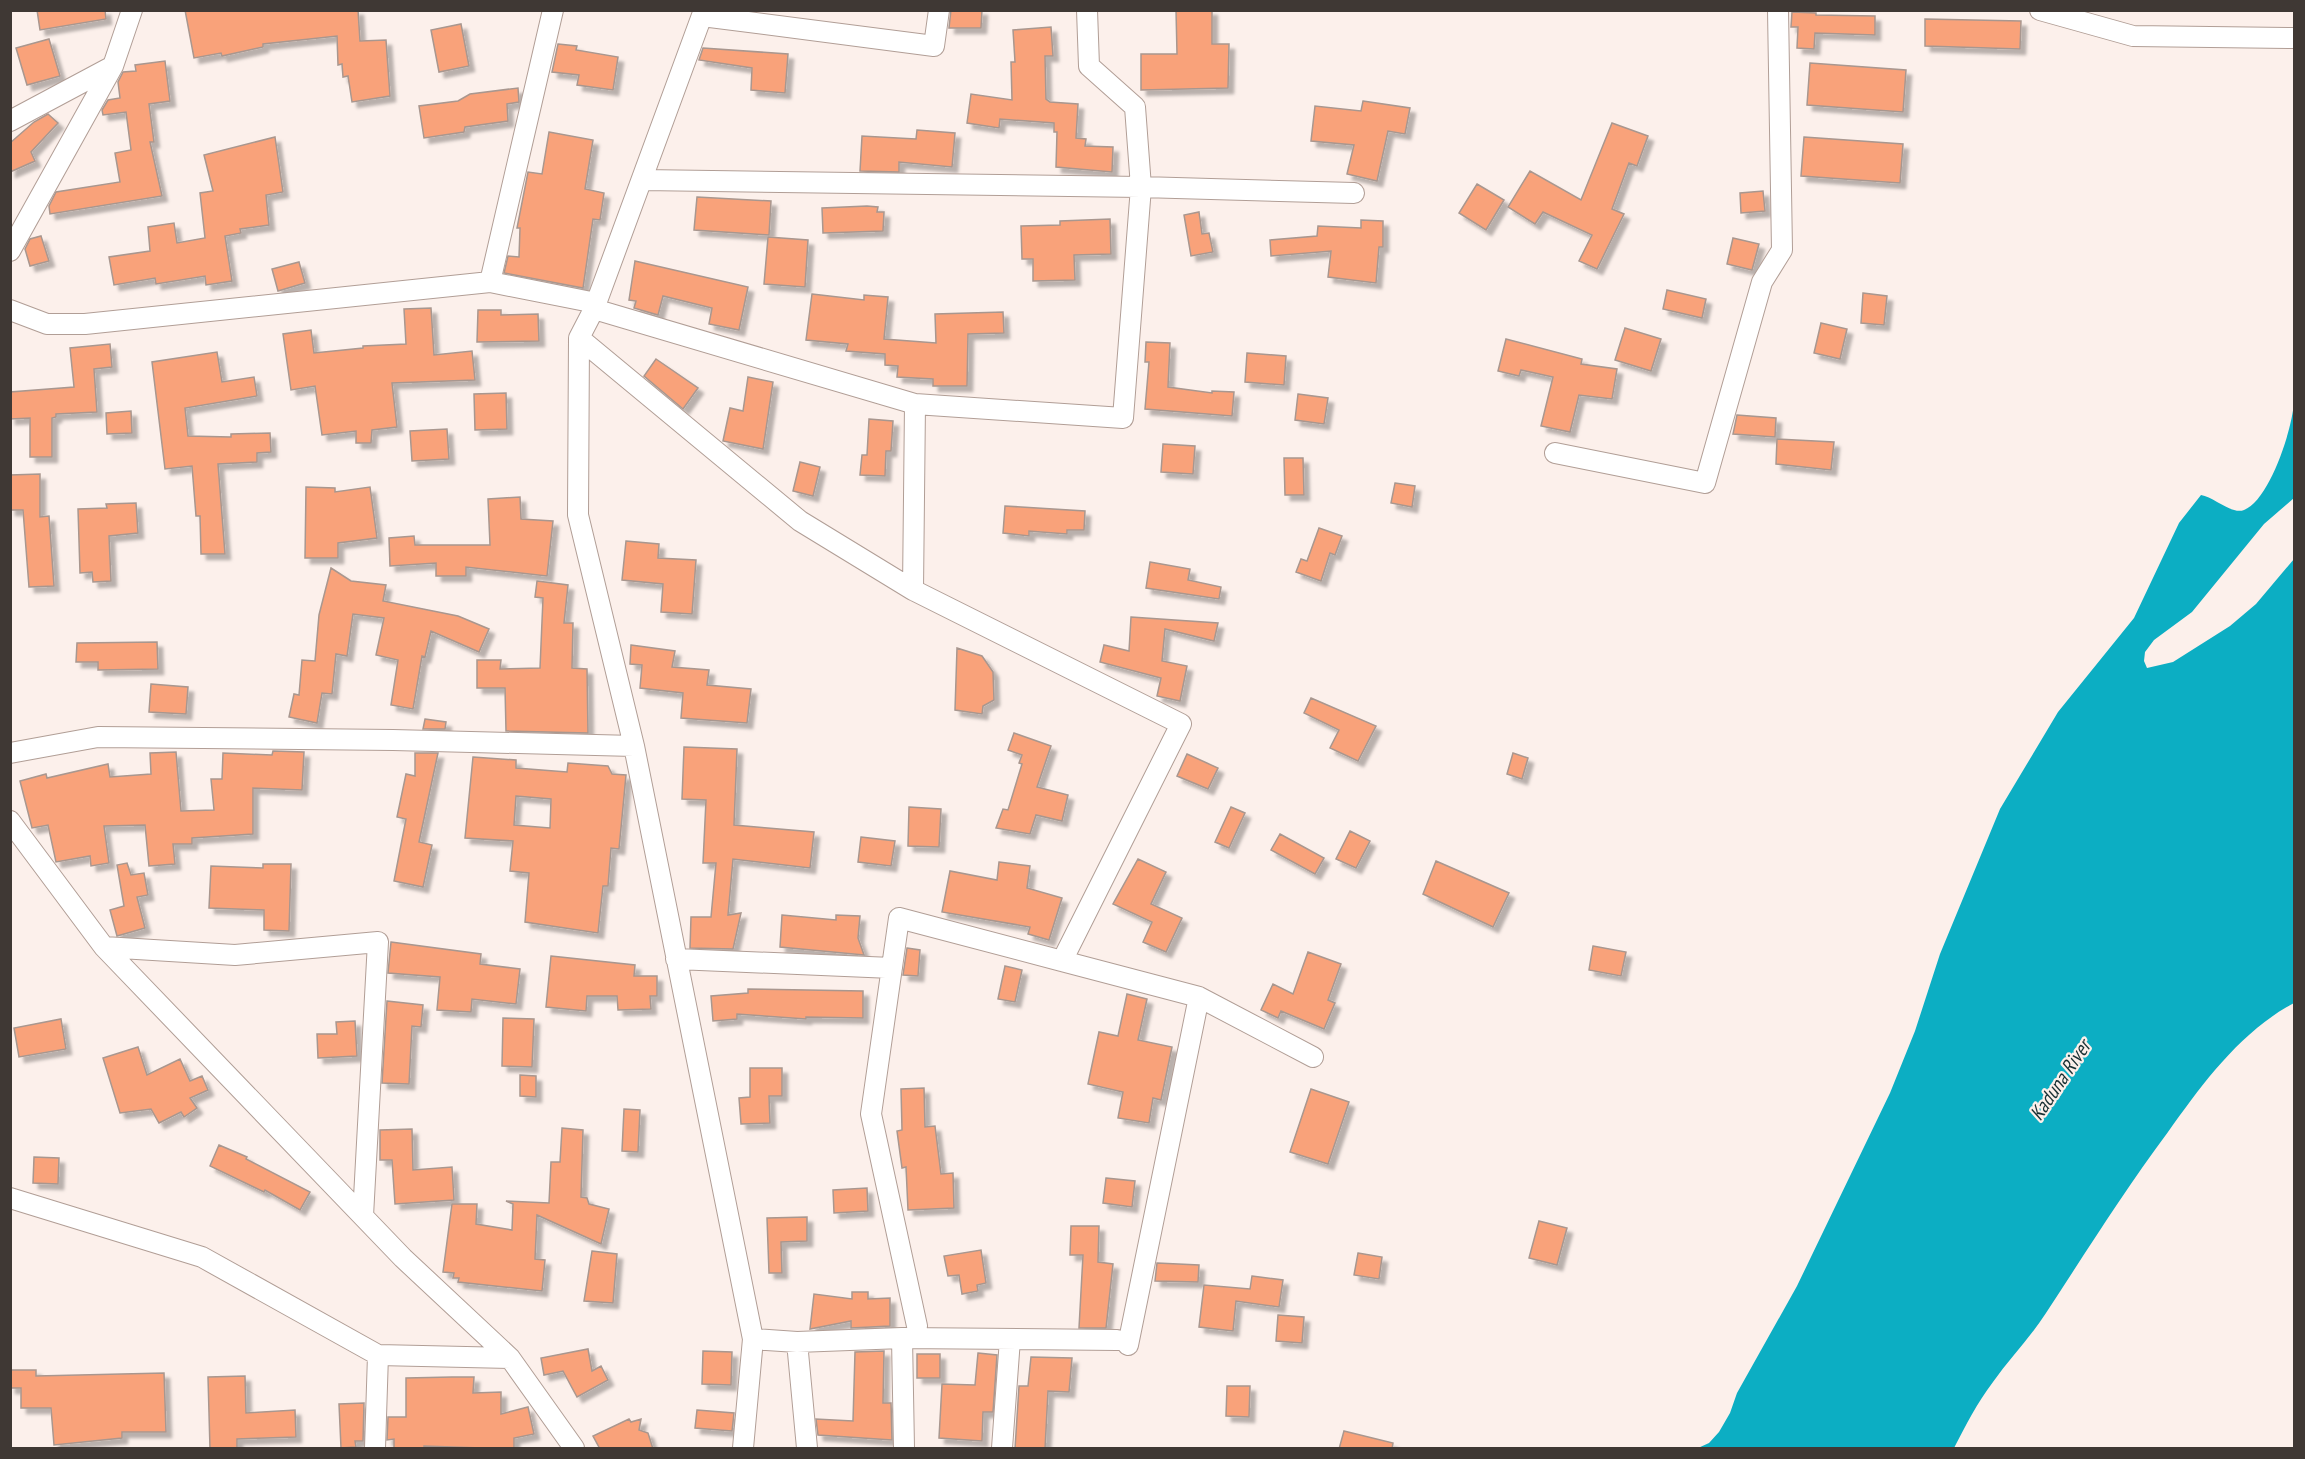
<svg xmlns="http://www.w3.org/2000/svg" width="2305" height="1459" viewBox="0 0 2305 1459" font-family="'PT Sans Narrow',sans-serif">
  <defs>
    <filter id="shadow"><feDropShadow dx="5.5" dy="5.5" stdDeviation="1.5" flood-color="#0004"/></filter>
  </defs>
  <rect width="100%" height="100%" fill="#fcf0eb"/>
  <path fill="#0caec3" d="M2294,401V498L2264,524L2192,612L2154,640L2145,652L2144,661L2147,668L2173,662L2230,626L2256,604L2294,559V1003C2240,1032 2203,1083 2168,1132C2124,1191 2086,1252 2046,1313C2030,1338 2010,1358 1993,1382C1977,1403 1966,1425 1954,1448H1698L1709,1443L1719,1432L1730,1413L1737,1393L1797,1286L1890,1093L1915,1031L1940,954L2000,809L2058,712L2134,618L2179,523L2201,495C2214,497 2232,515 2244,510C2270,500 2293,427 2294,401Z"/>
  <path fill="#f9a27a" stroke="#a9978f" stroke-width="1.5" fill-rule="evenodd" filter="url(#shadow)" d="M37,10H105L106,19L40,30Z
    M185,10H358L360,41L386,40L390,96L352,102L348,76L343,77L342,64L338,65L337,36L263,44V47L222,56L221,53L194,58Z
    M951,10H982L981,28H949Z
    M1176,10H1212V44H1229L1228,88L1141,90V54H1177Z
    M1792,12L1816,13V15L1875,16V35L1815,33L1814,49L1797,48L1798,27H1791Z
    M1925,19L2021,21L2020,49L1925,46Z
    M461,24L469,66L439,72L431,30Z
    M1051,27L1053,56H1045L1046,99L1050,102L1078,104L1076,138L1086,139L1085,146L1113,147L1112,172L1056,167L1057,132H1054V123L1000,119L999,128L967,123L971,94L1012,100L1011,62H1015L1013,30Z
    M49,39L60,76L27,85L16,48Z
    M558,44L577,46L576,50L618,57L613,90L577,85L579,75L552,72Z
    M703,48L788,54L785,93L751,90L752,68L699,60Z
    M165,61L170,101L149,104L154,142H150L162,196L50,214L49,206L56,192L120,182L115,153L131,150L126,112L103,115L102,110L108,100L120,98L118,82L123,72L136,71L135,65Z
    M1810,63L1906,70L1903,112L1807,105Z
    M518,88L519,102L507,104L508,121L465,127L464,132L424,138L419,106L458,101L470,94Z
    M1363,101L1410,108L1405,134L1388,131L1377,181L1347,174L1354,145L1311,141L1315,106L1361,111Z
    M48,114L58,123L31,152L35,161L10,172V143L34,122Z
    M1612,123L1648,136L1637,166L1629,163L1612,209L1624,214L1597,269L1579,261L1592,235L1543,212L1535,224L1508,207L1530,171L1581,200Z
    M917,130L955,133L952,167L899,162V172L860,171L862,136L916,139Z
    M549,132L593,140L585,189L604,193L600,220L593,219L583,288L504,273L508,256L519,257L520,228H517L528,172L542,174Z
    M275,137L283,192L266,195L269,225L240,229L241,233L225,236L232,281L206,285L205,276L156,284L155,278L114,285L109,257L150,251L148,227L174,223L177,243L205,238L200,193L213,191L204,155Z
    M1804,137L1903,144L1900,183L1801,176Z
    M1477,184L1504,200L1486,230L1459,213Z
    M1763,191L1765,211L1741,213L1740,193Z
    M697,197L771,201L769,235L694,230Z
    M867,206L878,207L877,212H884L883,231L823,233L822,208Z
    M1199,212L1202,234L1209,233L1213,252L1191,256L1184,215Z
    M1110,219L1111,254L1074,255L1075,280L1033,281V259H1022L1021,226L1060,225V221Z
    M1361,220L1383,221V247H1379L1376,283L1328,277L1331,251L1271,256L1270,240L1317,236L1318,226L1361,228Z
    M41,236L49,261L30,266L25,249L30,239Z
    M768,237L808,240L805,287L764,284Z
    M1733,238L1759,244L1752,270L1727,264Z
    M635,261L748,287L739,330L709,324L712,308L663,296L658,315L634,308L636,301L629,300Z
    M299,262L305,283L278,291L272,269Z
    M1667,290L1706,299L1702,318L1663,309Z
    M1863,293L1887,296L1884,325L1861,323Z
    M812,294L864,300V295L888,297L884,339L936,343L935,314L1003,312L1004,333L968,334L967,386H933V379L897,377L898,366L885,365V354L846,351L848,344L806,340Z
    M431,308L434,355L472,351L475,380L392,383L397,427L372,430L371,443H356V431L322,435L315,386L291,390L283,334L311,330L314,353L363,348V346L406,344L404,309Z
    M478,310H501V315L538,314L539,341L477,342Z
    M1821,323L1847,329L1840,359L1814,353Z
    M1625,328L1661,339L1651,371L1615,360Z
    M1506,339L1582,359L1581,364L1617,369L1612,399L1579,395L1570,432L1541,426L1553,377L1521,370L1519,376L1498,371Z
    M1146,342L1170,343L1168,387L1212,393V391L1234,392L1232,416L1145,409L1149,362H1145Z
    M110,344L112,367L94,369L97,412L56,414V417L52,418V457H30V418L10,419V392L74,387L70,348Z
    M217,352L222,382L254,377L257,396L185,408L188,436L231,437V434L270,433L271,452L257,453V462L218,464L225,554H201L200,516H196L192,466L165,469L152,362Z
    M1247,353L1286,356L1284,385L1245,382Z
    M656,359L698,388L683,409L644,376Z
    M748,377L773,382L763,449L723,441L730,408L743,411Z
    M506,393L507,429L475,430L474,394Z
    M1298,394L1328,398L1324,424L1295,420Z
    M131,411L132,433L107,434L106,413Z
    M1737,415L1776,418L1775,437L1733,434Z
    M869,419L893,421L891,451H886L885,476L860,475L862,455H867Z
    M447,429L449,459L412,461L410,431Z
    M1777,439L1834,442L1831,470L1776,464Z
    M1163,444L1195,446L1193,474L1161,472Z
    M1284,458H1303L1304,495H1285Z
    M800,462L820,467L813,496L793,491Z
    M40,474V517L49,516L54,586L29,587L23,510H10V475Z
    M1395,483L1415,486L1412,507L1391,503Z
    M306,487L335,488V492L370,487L377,538L338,543V558H305Z
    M520,497L521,519L553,521L547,576L466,567V576H436V563L390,566L389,538L414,536L415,545H490L488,499Z
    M136,503L138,533L109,536L111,581L93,582L92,572L80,573L78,509L107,508L106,504Z
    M1005,506L1085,511L1084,530H1067V534L1029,531V536L1003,533Z
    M1319,528L1342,536L1335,555L1330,553L1321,581L1296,572L1301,559L1307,561Z
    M626,541L659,544L658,558L696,560L692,614L661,612L663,584L622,580Z
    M1150,562L1190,569L1188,580L1221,587L1219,599L1146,588Z
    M331,568L351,581L386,585L383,601L458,616L489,629L479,652L431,631L425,657L422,656L413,709L391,705L398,660L376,655L384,618L353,614L347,656L336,654L332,694L322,693L317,723L289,717L294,694L299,695L302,660L315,661L319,615Z
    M537,581L568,585L564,623H573L572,668L587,669L588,733L506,731L505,688H477V660H501L500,669L540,668L543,598L535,597Z
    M1131,617L1218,623L1214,641L1165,629L1162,661L1187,666L1180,701L1157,696L1161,678L1100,662L1104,645L1129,651Z
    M157,642L158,669L98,670V662H76L77,643Z
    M631,645L675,651L672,667L709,670L707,685L751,689L747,723L681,718L683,693L640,688L642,665L630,664Z
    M957,648L982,656L993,672L994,700L983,706L982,714L955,710Z
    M151,684L188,687L186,714L149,712Z
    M1311,698L1376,726L1358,761L1330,748L1339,730L1304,713Z
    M425,719L446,722L445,729H423Z
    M1014,733L1051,746L1037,787L1068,795L1062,821L1036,815L1030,834L996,828L1003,809L1008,810L1022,764L1019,763L1022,755L1008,750Z
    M684,747L737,749L734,825L814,832L810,868L733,859L728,915L741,913L733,949L690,948L691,917H711L716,863H703L706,800L682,799Z
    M273,751L304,752L302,790L253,788V834L192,838V844H173L175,864L149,866L145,825L104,826L109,863L91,866L90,856L56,862L48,825L32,828L20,781L46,774L47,778L108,764L110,777L151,774L150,753L176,752L181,811L214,810L211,779H222L223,753L272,755Z
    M415,753H438L419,842L432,845L423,887L394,881L406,819L397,817L406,774L415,776Z
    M1513,753L1528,758L1522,779L1507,774Z
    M1187,754L1218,768L1208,789L1177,776Z
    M473,757L516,760V768L567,772L568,763L608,766L612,774L626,775L619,849L611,848L608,886H603L598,933L525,922L529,873L510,871L513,841L465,838ZM516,796L551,799L550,828L514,825Z
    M909,807L941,809L939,847L908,846Z
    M1231,807L1245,813L1229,848L1215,842Z
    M1350,831L1370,841L1356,868L1336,859Z
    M1280,834L1324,858L1315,874L1271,850Z
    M861,837L895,841L891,866L858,862Z
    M1138,859L1166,872L1151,904L1182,918L1166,952L1143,942L1152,922L1113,904Z
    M1436,861L1509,893L1493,927L1423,894Z
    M999,862L1030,866L1027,888L1062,898L1049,940L1028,934L1030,927L942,912L950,871L997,880Z
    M127,863L131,875L144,873L148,895L137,897L145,928L117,936L110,910L124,906L117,865Z
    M263,864H291L289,931L264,930V910L209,908L211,866L263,868Z
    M782,915L836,920V915L860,916L858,938L864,955L780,947Z
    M391,942L481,954L480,964L520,969L516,1004L472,999L471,1012L437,1010L440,977L388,973Z
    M1593,946L1626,952L1621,976L1589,970Z
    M907,948L920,950L918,976L903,975Z
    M1308,952L1341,964L1328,1000L1335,1003L1324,1029L1281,1011L1278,1018L1261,1010L1273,984L1293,994Z
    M551,956L635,965L634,976H657V996H650L651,1009L618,1010L617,996H587L586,1011L546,1007Z
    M1005,966L1022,970L1015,1002L998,999Z
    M748,989L863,991V1018L806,1017V1019L737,1014V1019L713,1021L711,996L748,993Z
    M1127,994L1147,999L1138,1040L1172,1047L1161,1100L1153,1098L1149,1123L1118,1118L1123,1092L1088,1084L1099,1032L1118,1036Z
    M387,1001L423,1005L421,1027L412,1026L409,1084L382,1083Z
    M503,1018L534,1019L532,1067L502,1066Z
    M61,1019L66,1049L19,1057L14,1028Z
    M355,1021L357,1056L318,1058L317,1034H337L336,1022Z
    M138,1047L147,1075L180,1059L190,1081L202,1076L208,1090L190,1098L197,1108L184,1117L181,1112L159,1123L151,1109L120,1113L103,1058Z
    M750,1068H782V1096H769L770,1123L741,1124L739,1098L750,1097Z
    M520,1075L536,1076V1097L520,1096Z
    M924,1088L925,1127L935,1126L941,1174L953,1173L954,1208L908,1210L906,1167L902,1168L897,1131L902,1130L901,1089Z
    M1311,1089L1349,1102L1328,1164L1290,1152Z
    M624,1109L640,1110L638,1152L622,1151Z
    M562,1128L583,1130L581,1197L587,1198L589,1204L609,1209L601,1244L537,1215L535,1259L545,1260L542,1291L458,1282L459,1278H453L454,1273L443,1272L452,1204H477L476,1224L512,1230L513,1204L506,1201L549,1203L551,1162H560Z
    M412,1129L413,1170L452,1167L454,1200L395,1204L392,1160H380V1130Z
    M219,1145L247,1157L246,1159L310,1192L300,1210L265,1190L264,1192L210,1166Z
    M34,1157L59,1158L58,1184L33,1183Z
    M1106,1178L1135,1181L1132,1207L1103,1203Z
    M867,1188L868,1211L834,1213L833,1190Z
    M807,1217V1241L781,1242L782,1273H769L767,1218Z
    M1539,1221L1567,1228L1557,1265L1529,1258Z
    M1071,1226H1099L1098,1262L1113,1264L1106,1328H1079L1083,1255H1070Z
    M981,1250L986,1283L977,1285L978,1291L962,1294L959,1275L948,1276L944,1256Z
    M592,1251L617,1254L613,1303L584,1301Z
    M1358,1253L1382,1257L1379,1279L1354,1275Z
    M1157,1263L1199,1265L1198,1282L1155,1281Z
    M1252,1276L1283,1280L1279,1307L1236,1301L1233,1331L1199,1327L1204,1285L1250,1289Z
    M852,1292H868V1299L890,1298V1326L851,1328V1321L810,1329L814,1294L852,1299Z
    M1278,1315L1304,1317L1302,1343L1276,1341Z
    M588,1349L592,1371L601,1366L608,1380L577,1397L563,1371L544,1375L541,1358Z
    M703,1351L732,1352L731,1385L702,1384Z
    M884,1351L883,1403H891L892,1440L818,1435L816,1419L853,1421L855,1352Z
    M978,1353L997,1355L993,1412H983L982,1441L939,1438L942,1384L975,1385Z
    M917,1354H940V1378H917Z
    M1031,1357L1072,1358L1069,1392L1048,1391L1045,1449H1015L1019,1386H1028Z
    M10,1370H36V1376L164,1373L166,1432H122V1438L54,1445L51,1408H21V1388H10Z
    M245,1376L246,1413L295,1410L296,1437L237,1439V1449H210L208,1377Z
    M452,1377H474L473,1393L501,1392V1414L528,1407L534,1434L514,1438V1449L424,1446V1449H394V1439L387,1440L388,1417H406V1378Z
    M1227,1386H1250L1249,1417L1226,1416Z
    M364,1403L363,1441H355L356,1447L341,1448L339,1404Z
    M697,1410L734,1413L732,1431L695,1428Z
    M629,1419L631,1422L641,1419L639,1430L648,1433L653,1449H600L593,1436Z
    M1344,1431L1393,1443L1392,1449H1339Z"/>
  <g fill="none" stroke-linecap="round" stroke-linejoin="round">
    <defs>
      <path id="street" d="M704,10L594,309L579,338L578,515L634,746L753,1339L743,1448
        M1087,10L1089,66L1135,107L1141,187L1354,193
        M2040,10L2133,36L2294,38
        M702,16L934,46L939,10
        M10,121L113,66
        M643,180L1141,187L1123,418L915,404
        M10,251L113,66L132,10
        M490,282L553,10
        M594,309L915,404L913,590L1181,724L1062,961L1199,997L1313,1057
        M10,310L47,324H85L490,282L596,303
        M579,338L800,521L913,590
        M1555,453L1705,483L1762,282L1782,250L1778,10
        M10,753L98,737L393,740L634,746
        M10,821L104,947L403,1258L510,1358L574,1448
        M104,947L235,955L378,942L363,1216
        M676,959L892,968
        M10,1198L202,1257L378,1355L510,1358
        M917,1326L871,1114L899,918L1062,961
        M902,1338L904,1448
        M753,1339L797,1342L902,1338L1117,1340
        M797,1342L807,1448
        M1128,1345L1199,997
        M375,1448L378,1355
        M1002,1448L1010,1339"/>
    </defs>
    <use href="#street" stroke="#b19e96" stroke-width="22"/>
    <use href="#street" stroke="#fff" stroke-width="20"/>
  </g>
  <g text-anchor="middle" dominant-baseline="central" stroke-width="4.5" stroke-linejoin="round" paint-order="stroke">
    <g font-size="20" font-style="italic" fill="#193034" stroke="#fcf0eb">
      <text transform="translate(2060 1080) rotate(-56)">Kaduna River</text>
    </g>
  </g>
  <rect width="2305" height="1459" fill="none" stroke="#3f3834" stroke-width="24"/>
</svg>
